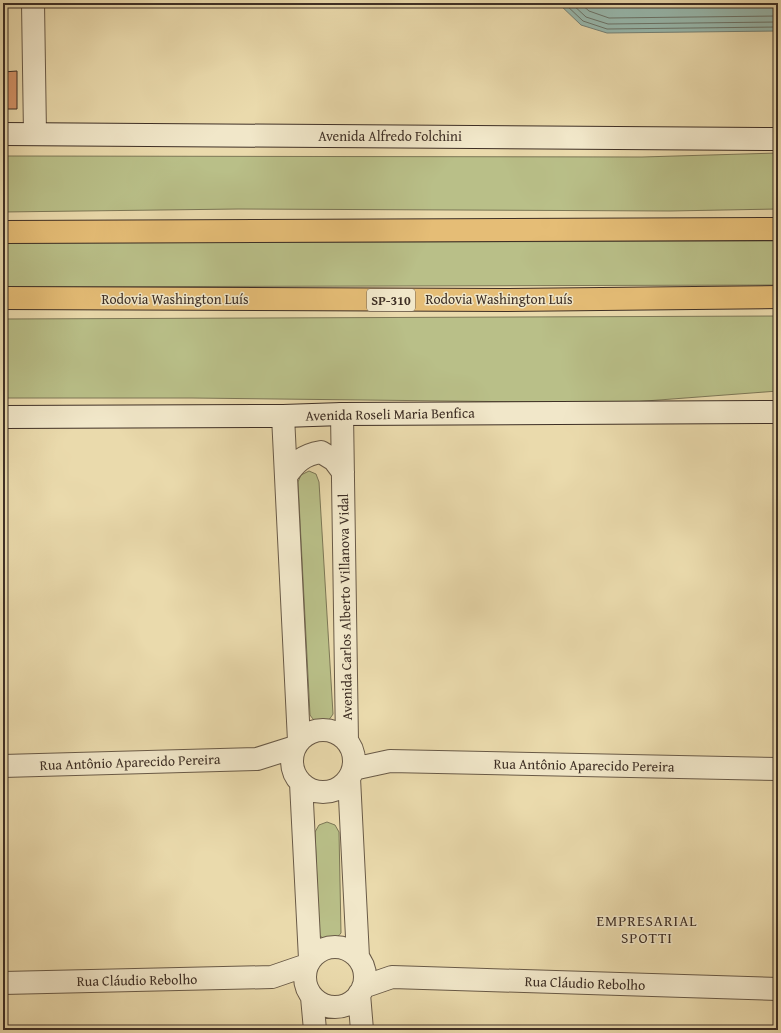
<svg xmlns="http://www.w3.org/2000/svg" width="781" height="1033" viewBox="0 0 781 1033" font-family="'Gentium Book Plus',serif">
  <rect width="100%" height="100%" fill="#eadaac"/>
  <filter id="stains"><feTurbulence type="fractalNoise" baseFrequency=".005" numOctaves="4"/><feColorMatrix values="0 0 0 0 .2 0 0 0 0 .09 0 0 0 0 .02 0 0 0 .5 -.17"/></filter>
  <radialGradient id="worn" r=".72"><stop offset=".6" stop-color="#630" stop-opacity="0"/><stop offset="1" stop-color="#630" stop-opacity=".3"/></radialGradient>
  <path fill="#b9bf88" stroke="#7c7756" d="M778,153V209L670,211L238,209L3,212V156L642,157Z
    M778,241V285L3,287V243Z
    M778,316V391L619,403L192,398H3V319Z
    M309,471L316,474L319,482L333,714C326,726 318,727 310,715L298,482L301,475Z
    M327,822L335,825L339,832L341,933C334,942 327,942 319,935L315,832L319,825Z"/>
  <path fill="#98bab0" stroke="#748278" d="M558,3H778V31L607,33L581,25Z"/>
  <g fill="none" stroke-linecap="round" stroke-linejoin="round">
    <path stroke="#6b746a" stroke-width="1" d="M564,3L583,21L607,29L778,27
      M571,3L586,17L608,24L778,22
      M580,3L589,11L609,18L778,16"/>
  </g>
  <path fill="#d59469" stroke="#3e2f25" d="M17,71V109H3V72Z"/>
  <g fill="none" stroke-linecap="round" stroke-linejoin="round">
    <defs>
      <path id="street" d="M33,3L35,134
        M342,414L347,741
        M283,416L299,741
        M286,476C296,462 303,455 321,452L334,460L343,472
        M292 761a31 31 0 1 1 62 0a31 31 0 1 1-62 0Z
        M3,766L257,759L295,747
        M353,769L390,761L778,769
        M349,778L358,957
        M301,783L310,959
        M305 977a30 30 0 1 1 60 0a30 30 0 1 1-60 0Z
        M3,983L272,977L307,965
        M363,987L392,977L778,989
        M359,994L362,1030
        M312,997L315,1030"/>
      <path id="secondary" d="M3,134L778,139
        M3,417L283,416L342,414L778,412"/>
      <path id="highway" d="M3,232L778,229
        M3,298L506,300L778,297"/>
    </defs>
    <use href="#street" stroke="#695a47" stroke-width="24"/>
    <use href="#secondary" stroke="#3e2f25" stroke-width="24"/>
    <use href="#highway" stroke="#3e2f25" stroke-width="24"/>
    <use href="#street" stroke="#f1e7c9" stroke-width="22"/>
    <use href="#secondary" stroke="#f1e7c9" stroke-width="22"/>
    <use href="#highway" stroke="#e5bd76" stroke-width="22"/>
  </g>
  <g text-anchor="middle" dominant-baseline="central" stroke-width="3" stroke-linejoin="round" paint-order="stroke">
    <rect fill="#f1e7c9" stroke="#746656" stroke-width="1" x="367" y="289" width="48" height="22" rx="3"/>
    <g font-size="13" font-weight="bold" fill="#3e2f25">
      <text x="391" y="300">SP-310</text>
    </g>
    <g font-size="14" fill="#3e2f25" stroke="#f1e7c9">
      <text x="390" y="136">Avenida Alfredo Folchini</text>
      <text x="175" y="299">Rodovia Washington Luís</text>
      <text x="499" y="299">Rodovia Washington Luís</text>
      <text transform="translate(390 414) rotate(-1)">Avenida Roseli Maria Benfica</text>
      <text transform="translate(345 607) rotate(-91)">Avenida Carlos Alberto Villanova Vidal</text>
      <text transform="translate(130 762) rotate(-2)">Rua Antônio Aparecido Pereira</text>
      <text transform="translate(584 765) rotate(1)">Rua Antônio Aparecido Pereira</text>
      <text transform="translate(137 980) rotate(-1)">Rua Cláudio Rebolho</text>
      <text transform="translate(585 983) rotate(2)">Rua Cláudio Rebolho</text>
    </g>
    <g font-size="15" letter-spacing="1" fill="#3e2f25" stroke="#f1e7c9">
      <text x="647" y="920">EMPRESARIAL<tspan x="647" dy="17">SPOTTI</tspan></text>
    </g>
  </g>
  <rect width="781" height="1033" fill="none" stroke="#eadaac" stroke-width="16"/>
  <rect x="4" y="4" width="773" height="1025" fill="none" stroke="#3e2f25" stroke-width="2"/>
  <rect x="8" y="8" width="765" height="1017" fill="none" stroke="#3e2f25"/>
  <rect width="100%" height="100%" filter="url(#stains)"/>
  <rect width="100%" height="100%" fill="url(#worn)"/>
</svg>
